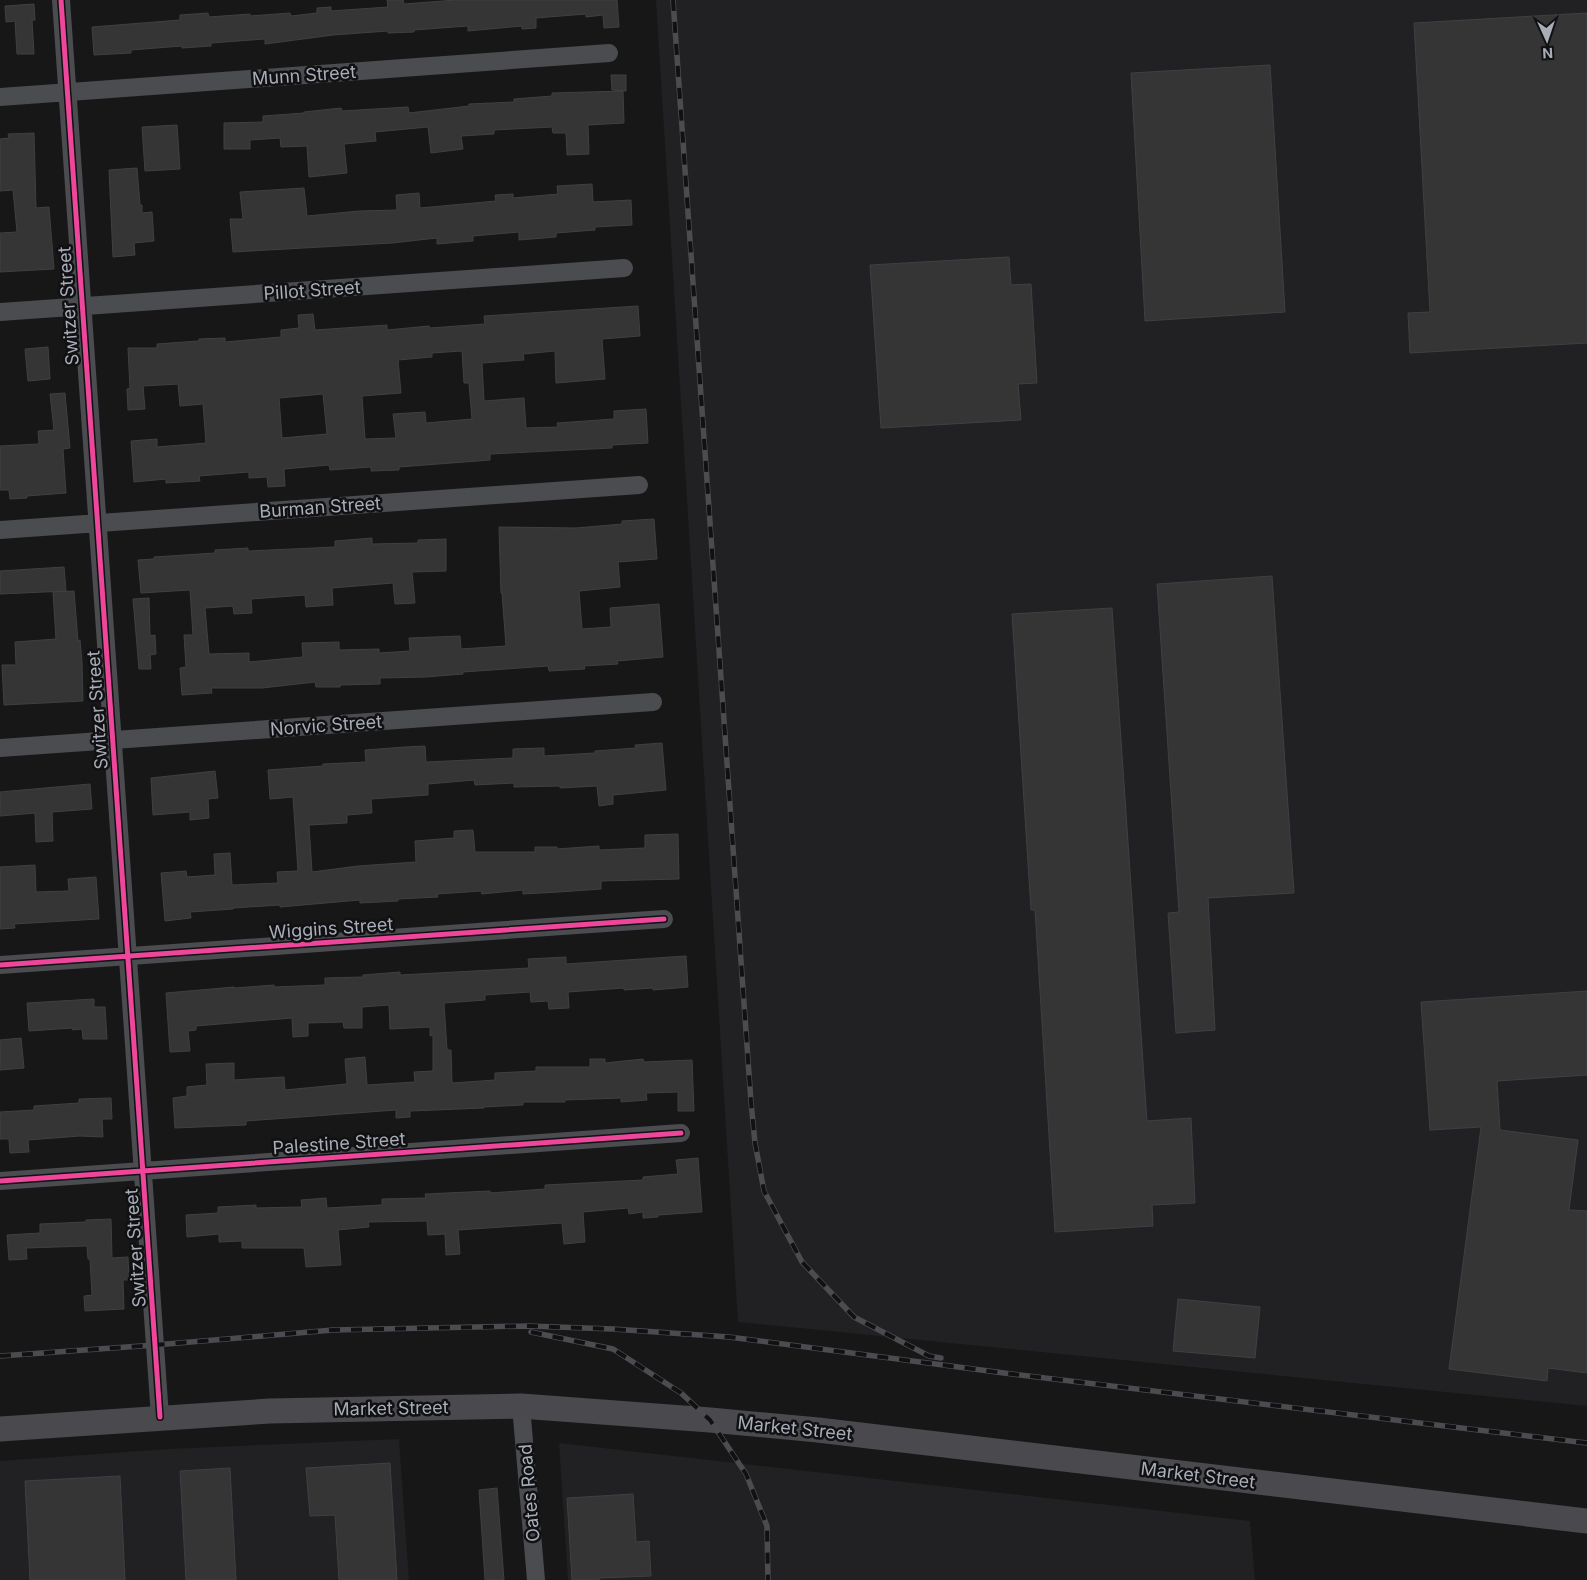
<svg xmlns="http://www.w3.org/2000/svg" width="1587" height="1580" viewBox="0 0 1587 1580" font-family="Inter,sans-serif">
  <rect width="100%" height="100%" fill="#171717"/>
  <path fill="#212123" d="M656,0H1587V1406L738,1322Z
    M399,1439L409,1580H0V1461L168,1449Z
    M559,1443L1250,1521L1255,1580H568Z"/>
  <path fill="#353536" stroke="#3f4043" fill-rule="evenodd" d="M387,0H403L404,4L456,0H617L619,27L604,28L603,15L586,17V14L536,18V28L522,29V26L468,31V26L414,30V32L388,33V31L333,35L265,44V39L211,43V46L182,48V46L131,50V53L94,55L92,27L180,20V15L208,13L209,17L250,14V16L290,13L291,16L317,13V8L331,7V11L388,7Z
    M34,4L35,20H32L34,54H17L15,21L6,22L5,6Z
    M1587,13V343L1410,353L1408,313L1430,312L1414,23Z
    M1270,65L1285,312L1145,321L1131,73Z
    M611,75H626V91L612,90Z
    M623,91L624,123L588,125L589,154L567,155L566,133H553L552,127L494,130V134L461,136L463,149L431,153L428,127L375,132L376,141L344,144L347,173L309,177L307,146L281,147L280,138L250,140V149H224V123L263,122V116L304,113V112L341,108L342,111L408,107L409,113L469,106V104L514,102V99L552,96V93Z
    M177,125L180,169L145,171L142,127Z
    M34,133L36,208L49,207L54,269L0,272V233L17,232L13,190L0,191V139L9,138L8,134Z
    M137,168L140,205H142V213L152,212L154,241L134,243L135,255L113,257L109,170Z
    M592,184L593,202L631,200L632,225L595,227V230L556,233V237L519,240V232L473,236V241L437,244V238L392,243L233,252L230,219H243L240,192L304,188L307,216L359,211L397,210L396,195L419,193L420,208L496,201L495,195L513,194V198L558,194L557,186Z
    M1009,257L1011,285L1031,284L1037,383L1018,384L1021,420L881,428L870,265Z
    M638,306L640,336L602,339L605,379L556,383L555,351L523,354L524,360L482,363L484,401L524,398L526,428L558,427L557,423L614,419V411L646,409L648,443L612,445V448L490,454V460L399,467V470L371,471V467L330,470L329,465L284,469L285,486L268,487L267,477L249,478V472L199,476L200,481L166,483V479L134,482L131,441L157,439V447L206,443L203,404L180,406L178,384L143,386L145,409L128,410L127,389L130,388L128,348H157V344L199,341V339L225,338V342L281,337V330L299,328L298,315L313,314L315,330L387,325V330L429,326L430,328L485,324L484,316ZM462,351L464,383H469L472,419L426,423L425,412L393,414L396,438L365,439L362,396L401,393L398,360L432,357V353ZM323,394L327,434L282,438L279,398Z
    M48,347L50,379L28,381L25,349Z
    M65,393L70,448L63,449L66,493L27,496V498L10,499L9,490H0V446L39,444L38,431L54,430L50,394Z
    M654,519L657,559L618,562L620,587L579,591L582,629L611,627L610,608L659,604L663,657L617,661L618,664L584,666L585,669L549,671L548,666L463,672V674L426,677L380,678V684L340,685V687H316L315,682L262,688H211L212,693L182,695L180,668L186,667L184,635H193L190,590L141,593L138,560L154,559V557L215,553V550L248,548V551L335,547V541L372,538V544L418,543V540L446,539V571L412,572L415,603L395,604L393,583L332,588L333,605L306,607L305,595L251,599L252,613L234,614L233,606L205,608L209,654L249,653V662L303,657L302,643L339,642V650L379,649V653L410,651L409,638L460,636L461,649L506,646L502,593H501L499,527L576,528L622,524V521Z
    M64,567L66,591L0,594V571Z
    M1272,576L1294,893L1208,898L1215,1030L1176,1033L1168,913L1179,912L1157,584Z
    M74,591L78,641L80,640L82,662L83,701L4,705L2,665H16L15,642L56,639L53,592Z
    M149,598L150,636L155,635L156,654L150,655L151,669H139L133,599Z
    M1112,608L1147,1121L1191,1118L1195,1203L1152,1205L1153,1226L1055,1232L1035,910H1031L1012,614Z
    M662,743L666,790L613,795V804L599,806L597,786L560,788V786L514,787V783L475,785L474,780L428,784V795L371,799L372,813L347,815V823L309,825L312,872L358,866L416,862L415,841L454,838V831L473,830L475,852H535V847H557V849L599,846V850L645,848V835L678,834L679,879L601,881V889L559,892L523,894V890L482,894L481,891L437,894L438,897L398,899V901L360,903V900L280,907V905L233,908V909L190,912L191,918L165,921L161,873L186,871L187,877L215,875L214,854L230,853L232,885L278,883L277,872L298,871L293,797L270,799L268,770L323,766V764L366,762L365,750L405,747L425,746L426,762L513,758V749L544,748V756L595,753V751L636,748L635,745Z
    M215,771L218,798L208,799L209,818L190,820V812L153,815L151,778Z
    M90,784L92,809L52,812L53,841L36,842L35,813L0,816V792Z
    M35,865L36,892L69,891L68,879L96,877L99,919L14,924L15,928L0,929V867Z
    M686,956L688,987L653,990V988L624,990V988L568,992L569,1008L549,1009L548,1001L531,1002L530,992L485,995V1000L444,1003L447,1050H451L452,1083L495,1080V1073L536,1071V1067H590V1059H605V1063L643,1059L644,1062L692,1060L694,1111H678V1092L646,1093L647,1100L621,1102V1098L565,1100V1102H523V1105L483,1107L484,1108L410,1111V1117L396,1118V1110L246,1121V1125L175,1128L173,1098L187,1096V1087L207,1085L206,1064L234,1063V1080L284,1077L285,1090L347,1084L345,1059L365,1057L367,1085L415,1082L414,1072L433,1071V1035L430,1036V1027L390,1029L389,1005L362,1007V1028H344L343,1022L308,1023V1036L293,1037L292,1018L196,1026V1030L188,1031L190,1051L170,1052L166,993L234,987L235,988L274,985V987L325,985V978L363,977V975L400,972V975L529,968L528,959L566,957V964Z
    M1587,991V1075L1497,1081L1500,1130L1578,1140L1569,1210L1587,1211V1373L1548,1368L1547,1381L1449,1369L1481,1127L1430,1130L1421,1002Z
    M94,999V1007H105L107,1039H83L82,1029L73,1030L72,1028L29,1031L27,1003Z
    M21,1038L24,1068L0,1070V1040Z
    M111,1098L112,1119H102L103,1137L80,1136L28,1140L29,1152L10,1153L9,1139H0V1112L34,1110V1106L79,1103V1099Z
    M698,1158L702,1212L658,1215V1217L643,1218V1212L629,1214L628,1208L583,1212L585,1242L564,1244L562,1223L458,1230L460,1254L446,1255L445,1234L428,1235L427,1221L368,1222L369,1227L338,1230L341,1265L306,1267L304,1248H242V1241L219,1242V1234L187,1237L186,1215L218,1213V1207L256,1205V1208L302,1207L301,1200L326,1198L327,1208L382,1205V1199L426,1198L425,1194L490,1191V1193L545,1189V1185L643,1180V1177L678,1174L676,1160Z
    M111,1219L112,1258L128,1257L129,1280H123L124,1309L85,1311L84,1296L92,1295L90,1259H88L87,1246L26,1248L27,1259L9,1260L7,1235L40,1233V1224L86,1222V1220Z
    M1178,1299L1260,1307L1255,1358L1173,1351Z
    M390,1463L397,1580H339L335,1515L310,1516L306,1468Z
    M230,1468L236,1580H186L180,1471Z
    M120,1476L125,1580H30L25,1481Z
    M497,1488L504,1580H485L479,1490Z
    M633,1494L636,1542L649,1541L651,1576L599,1578V1580H572L567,1498Z"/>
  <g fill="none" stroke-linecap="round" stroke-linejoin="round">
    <path stroke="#4b4c50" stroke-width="18" d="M61,0L160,1417
      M0,97L609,53
      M0,312L624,268
      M0,530L639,485
      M0,748L653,702
      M0,965L664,919
      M0,1181L681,1133
      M521,1406L536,1580"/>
    <path stroke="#4a4a4e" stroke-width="25" d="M0,1429L270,1411L521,1406L710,1420L818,1430L1587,1521"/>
    <defs>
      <path id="rail" d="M673,0L751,1102L755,1143L764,1191L802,1262L854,1317L929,1356L941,1358
        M531,1332L613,1349L681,1393L710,1420L746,1474L767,1526L768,1580
        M0,1356L155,1345L333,1330L528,1326L613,1329L729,1337L1004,1373L1587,1443"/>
    </defs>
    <use href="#rail" stroke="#4b4c4f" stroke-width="5.5"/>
    <use href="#rail" stroke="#111113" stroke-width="4" stroke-dasharray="11" stroke-linecap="butt"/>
    <defs>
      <path id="cycleway" d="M61,0L160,1417
        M0,965L664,919
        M0,1181L681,1133"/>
    </defs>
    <use href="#cycleway" stroke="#111113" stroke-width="8"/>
    <use href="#cycleway" stroke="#ed469a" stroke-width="5"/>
  </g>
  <g text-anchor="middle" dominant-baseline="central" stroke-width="5" stroke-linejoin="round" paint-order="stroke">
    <g font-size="18" fill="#a8adb8" stroke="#111113">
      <text transform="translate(304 75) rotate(-4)">Munn Street</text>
      <text transform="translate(312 290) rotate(-4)">Pillot Street</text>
      <text transform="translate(68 306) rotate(-94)">Switzer Street</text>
      <text transform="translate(320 507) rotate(-4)">Burman Street</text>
      <text transform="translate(97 710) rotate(-94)">Switzer Street</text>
      <text transform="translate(326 725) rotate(-4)">Norvic Street</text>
      <text transform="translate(331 928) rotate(-4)">Wiggins Street</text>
      <text transform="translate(339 1143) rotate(-4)">Palestine Street</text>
      <text transform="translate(135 1248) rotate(-94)">Switzer Street</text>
      <text transform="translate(391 1408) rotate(-1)">Market Street</text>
      <text transform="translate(795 1428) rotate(6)">Market Street</text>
      <text transform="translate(1198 1475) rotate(7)">Market Street</text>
      <text transform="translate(529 1493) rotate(-95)">Oates Road</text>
    </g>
  </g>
  <g transform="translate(1547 40) rotate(177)" stroke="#111113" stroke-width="4" paint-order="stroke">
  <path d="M0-4L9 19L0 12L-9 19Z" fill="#a8adb8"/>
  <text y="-8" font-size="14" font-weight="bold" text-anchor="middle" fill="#a8adb8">N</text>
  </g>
</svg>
